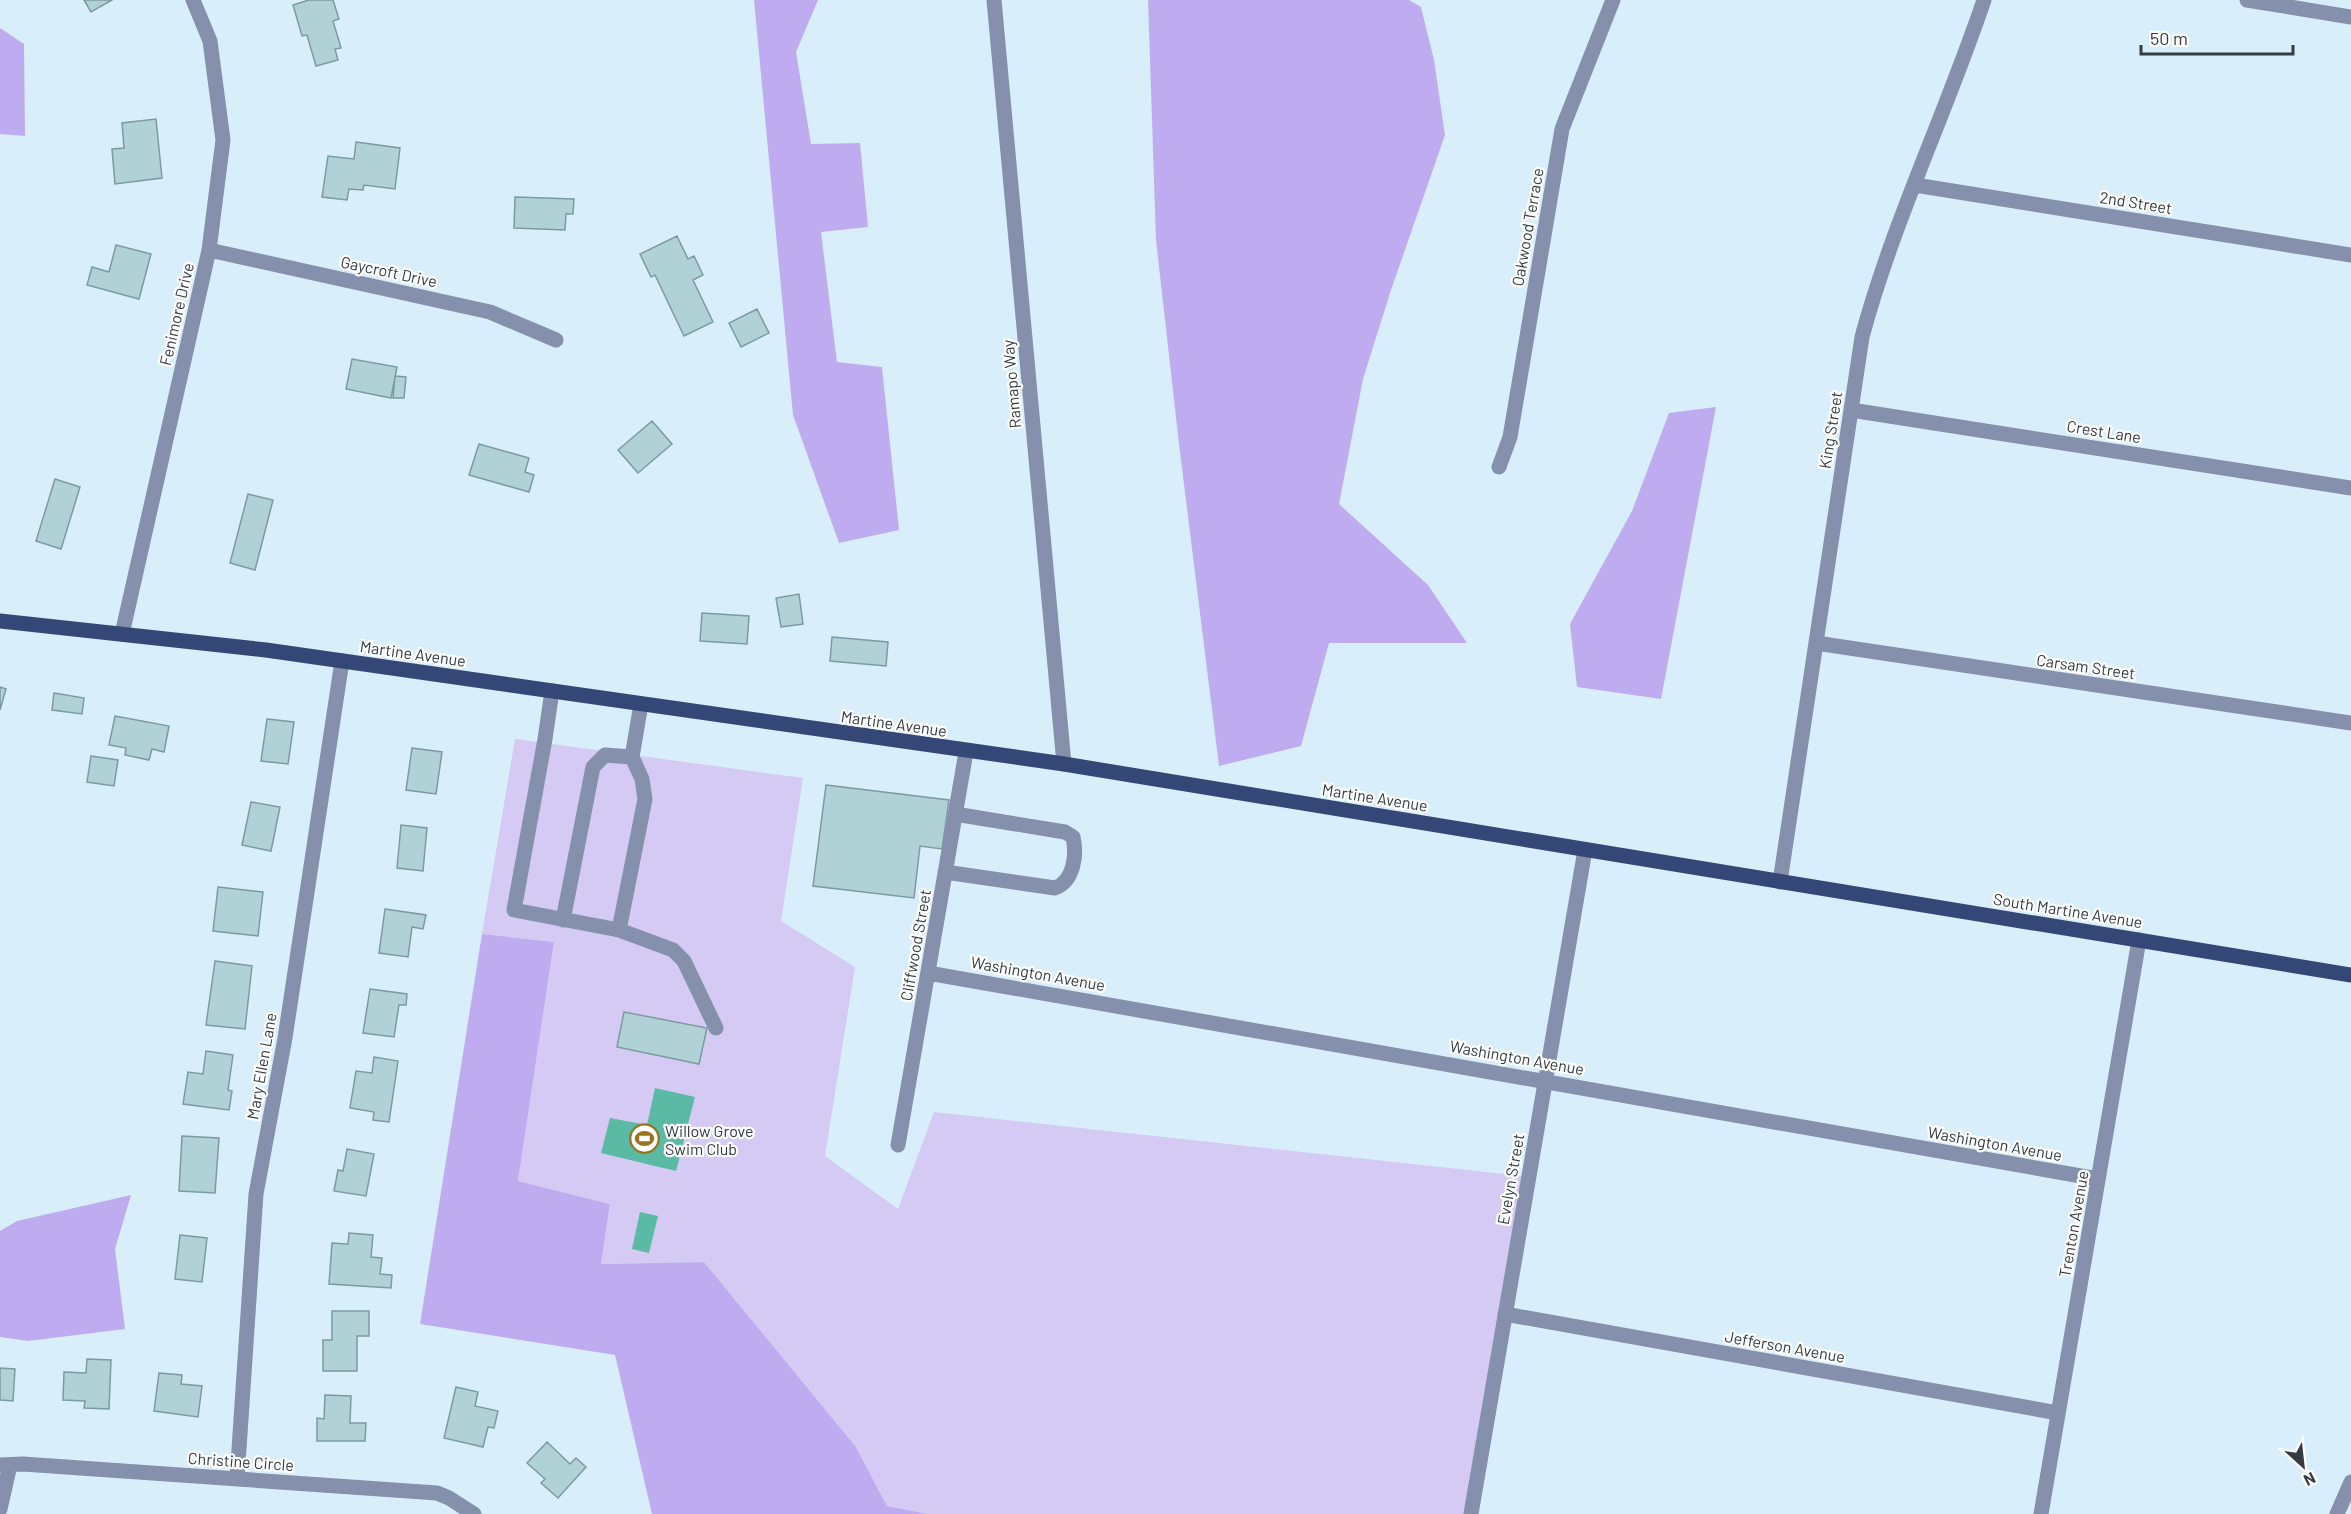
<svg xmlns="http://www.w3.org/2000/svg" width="2351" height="1514" viewBox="0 0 2351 1514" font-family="Barlow,sans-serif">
  <rect width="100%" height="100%" fill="#d9eefb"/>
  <path fill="#d4caf4" d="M515,739L803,778L781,921L855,967L825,1156L898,1209L934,1112L1523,1176L1469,1514H928L887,1506L856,1447L704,1262L601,1264L610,1204L518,1181L554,942L482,934Z"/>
  <path fill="#bfacf0" d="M754,0H818L796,52L811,144L860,143L868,227L821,232L837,362L882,367L899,530L839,543L793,415Z
    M1148,0H1409L1421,7L1434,60L1445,135L1391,290L1363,379L1339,504L1428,585L1467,643H1329L1301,746L1219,766L1179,444L1156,240Z
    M0,28L24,44L25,136L0,134Z
    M1716,407L1661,699L1577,687L1570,624L1632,511L1669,413Z
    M482,934L554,942L518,1181L610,1204L601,1264L704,1262L856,1447L887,1506L928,1514H652L615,1355L420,1324Z
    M131,1195L115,1249L125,1329L28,1341L0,1337V1231L17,1221Z"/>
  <path fill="#5abaa4" d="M655,1088L695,1097L676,1171L601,1153L610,1118L647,1125Z
    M640,1212L658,1216L649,1253L632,1249Z"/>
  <path fill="#b0d1d6" stroke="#7c9ba0" stroke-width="1.5" d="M84,0H112L91,12Z
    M309,0H333L339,19L333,21L341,48L335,49L338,60L316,66L307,35L302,36L293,5Z
    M156,119L162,178L115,184L112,149L124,148L122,123Z
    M356,142L400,148L395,189L364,185L363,190L349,189L347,200L322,197L328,156L354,159Z
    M515,197L574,199L573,214H566L565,230L514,228Z
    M677,236L688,259L694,256L703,275L693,280L713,322L684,336L655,275L651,277L640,254Z
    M116,245L151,254L139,299L87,285L92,267L109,272Z
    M757,309L769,333L741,347L729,323Z
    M352,359L397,367L391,398L346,389Z
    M395,376L406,377L404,398H393Z
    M652,421L672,444L638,473L618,450Z
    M479,444L529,458L525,472L534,475L529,492L469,475Z
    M55,479L80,487L61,549L36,541Z
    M248,494L273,500L255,570L230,563Z
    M799,594L803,624L781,627L776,598Z
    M702,613L749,616L747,644L700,641Z
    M832,637L888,642L886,666L830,661Z
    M0,687L6,689L0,710Z
    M54,693L84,698L82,714L52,710Z
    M115,716L169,726L164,752L152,749L149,760L125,755L126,748L109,745Z
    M267,719L294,722L288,764L261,761Z
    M412,748L442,752L436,794L406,790Z
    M91,756L118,760L114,786L87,782Z
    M826,785L949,800L942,849L920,846L914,898L813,886Z
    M251,802L280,807L271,851L242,845Z
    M401,825L427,828L423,871L397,868Z
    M218,887L263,892L258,936L213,931Z
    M385,909L426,915L423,929L412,927L408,957L379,953Z
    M215,961L252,966L245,1029L206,1025Z
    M370,989L407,994L406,1005H399L394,1037L363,1033Z
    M624,1012L707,1028L699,1064L617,1047Z
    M206,1051L233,1055L228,1090L232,1091L229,1110L183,1104L188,1072L203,1074Z
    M374,1057L398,1061L389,1122L373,1120L374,1112L350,1108L356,1071L372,1073Z
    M182,1136L219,1138L215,1193L179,1191Z
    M347,1149L374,1154L366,1196L334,1191L338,1170L343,1171Z
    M349,1233L373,1235L371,1257L382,1258L380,1274L392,1275L391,1288L329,1284L332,1243L348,1244Z
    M180,1235L207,1238L202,1282L175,1279Z
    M332,1311H369V1336H357V1371H323V1340H332Z
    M87,1359L111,1360L109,1409L84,1408L85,1401L63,1400L64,1372L86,1373Z
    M0,1368L15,1369L13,1401L0,1400Z
    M159,1373L182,1375L181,1384L202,1386L198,1417L154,1411Z
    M456,1387L478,1392L475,1406L498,1411L494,1428L488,1427L483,1447L444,1438Z
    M325,1395L351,1396L350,1423H366L365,1441H317V1418L324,1419Z
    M547,1442L570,1464L576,1458L586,1467L558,1498L541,1483L545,1479L527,1463Z"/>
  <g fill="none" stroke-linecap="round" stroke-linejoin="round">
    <path stroke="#8591ac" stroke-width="15" d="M994,0L1064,764
      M2247,0L2351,17
      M1915,185L2351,255
      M209,250L490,312L556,340
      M1851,410L2351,488
      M1499,467L1510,437L1562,129L1613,0
      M122,634L209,250L223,140L210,41L193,0
      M1816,643L2351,723
      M552,691L545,739L514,910L619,930L645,799L642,779L632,757L641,704
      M945,872L1055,888C1074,881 1077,855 1073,837L1065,832L955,814
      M1780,882L1862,337C1893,222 1946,113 1984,0
      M563,920L593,767L605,755L632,757
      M619,930L673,950L684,961L716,1028
      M928,973L2098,1179
      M898,1145L966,752
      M1505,1314L2058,1413
      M0,1465L23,1464L437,1493L449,1498L474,1514
      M237,1479L256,1194L285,1038L342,661
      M0,1509L10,1465
      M1471,1514L1585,850
      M2041,1514L2139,940
      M2337,1514L2351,1482"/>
    <path stroke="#354776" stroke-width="15" d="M0,621L266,650L1064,764L2351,975"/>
  </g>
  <defs>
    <symbol id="stadium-ring" viewBox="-11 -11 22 22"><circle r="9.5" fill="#fff" stroke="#96751d" stroke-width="1.5"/><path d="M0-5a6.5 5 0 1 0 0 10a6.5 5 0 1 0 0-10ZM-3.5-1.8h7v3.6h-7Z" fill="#96751d"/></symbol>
  </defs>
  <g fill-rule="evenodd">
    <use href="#stadium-ring" x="628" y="1122" width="33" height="33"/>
  </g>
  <g text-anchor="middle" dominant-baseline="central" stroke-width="4.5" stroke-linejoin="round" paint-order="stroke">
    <g font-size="16" fill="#323c42" stroke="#fff">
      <text transform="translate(2136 202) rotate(9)">2nd Street</text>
      <text transform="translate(1527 227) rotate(-80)">Oakwood Terrace</text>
      <text transform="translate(389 271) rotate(12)">Gaycroft Drive</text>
      <text transform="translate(176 314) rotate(-77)">Fenimore Drive</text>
      <text transform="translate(1011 384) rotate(-95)">Ramapo Way</text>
      <text transform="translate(1830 430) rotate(-81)">King Street</text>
      <text transform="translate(2104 431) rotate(9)">Crest Lane</text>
      <text transform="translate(413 653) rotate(8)">Martine Avenue</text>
      <text transform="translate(2086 666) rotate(8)">Carsam Street</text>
      <text transform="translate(894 723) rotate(8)">Martine Avenue</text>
      <text transform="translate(1375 797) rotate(9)">Martine Avenue</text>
      <text transform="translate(2068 910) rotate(9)">South Martine Avenue</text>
      <text transform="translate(915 945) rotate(-80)">Cliffwood Street</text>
      <text transform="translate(1038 973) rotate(10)">Washington Avenue</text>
      <text transform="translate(1517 1057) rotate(10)">Washington Avenue</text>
      <text transform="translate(261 1066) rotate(-80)">Mary Ellen Lane</text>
      <text transform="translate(1995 1143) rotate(10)">Washington Avenue</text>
      <text transform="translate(1510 1179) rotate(-80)">Evelyn Street</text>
      <text transform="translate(2073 1224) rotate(-80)">Trenton Avenue</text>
      <text transform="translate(1785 1346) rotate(10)">Jefferson Avenue</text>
      <text transform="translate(241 1461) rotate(4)">Christine Circle</text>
    </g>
    <g font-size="16" fill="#323c42" stroke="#fff" text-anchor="start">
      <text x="665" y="1130">Willow Grove<tspan x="665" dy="18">Swim Club</tspan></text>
    </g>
  </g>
  <g transform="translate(2303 1466) rotate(153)" stroke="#ffffff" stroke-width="4.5" paint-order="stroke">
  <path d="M0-4.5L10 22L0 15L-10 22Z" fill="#323c42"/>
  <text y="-9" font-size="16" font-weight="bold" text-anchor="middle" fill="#323c42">N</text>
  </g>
  <path d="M2141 45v9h152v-9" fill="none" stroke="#323c42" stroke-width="3"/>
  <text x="2150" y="45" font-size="18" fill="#323c42" stroke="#ffffff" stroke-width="4.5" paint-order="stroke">50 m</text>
</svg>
